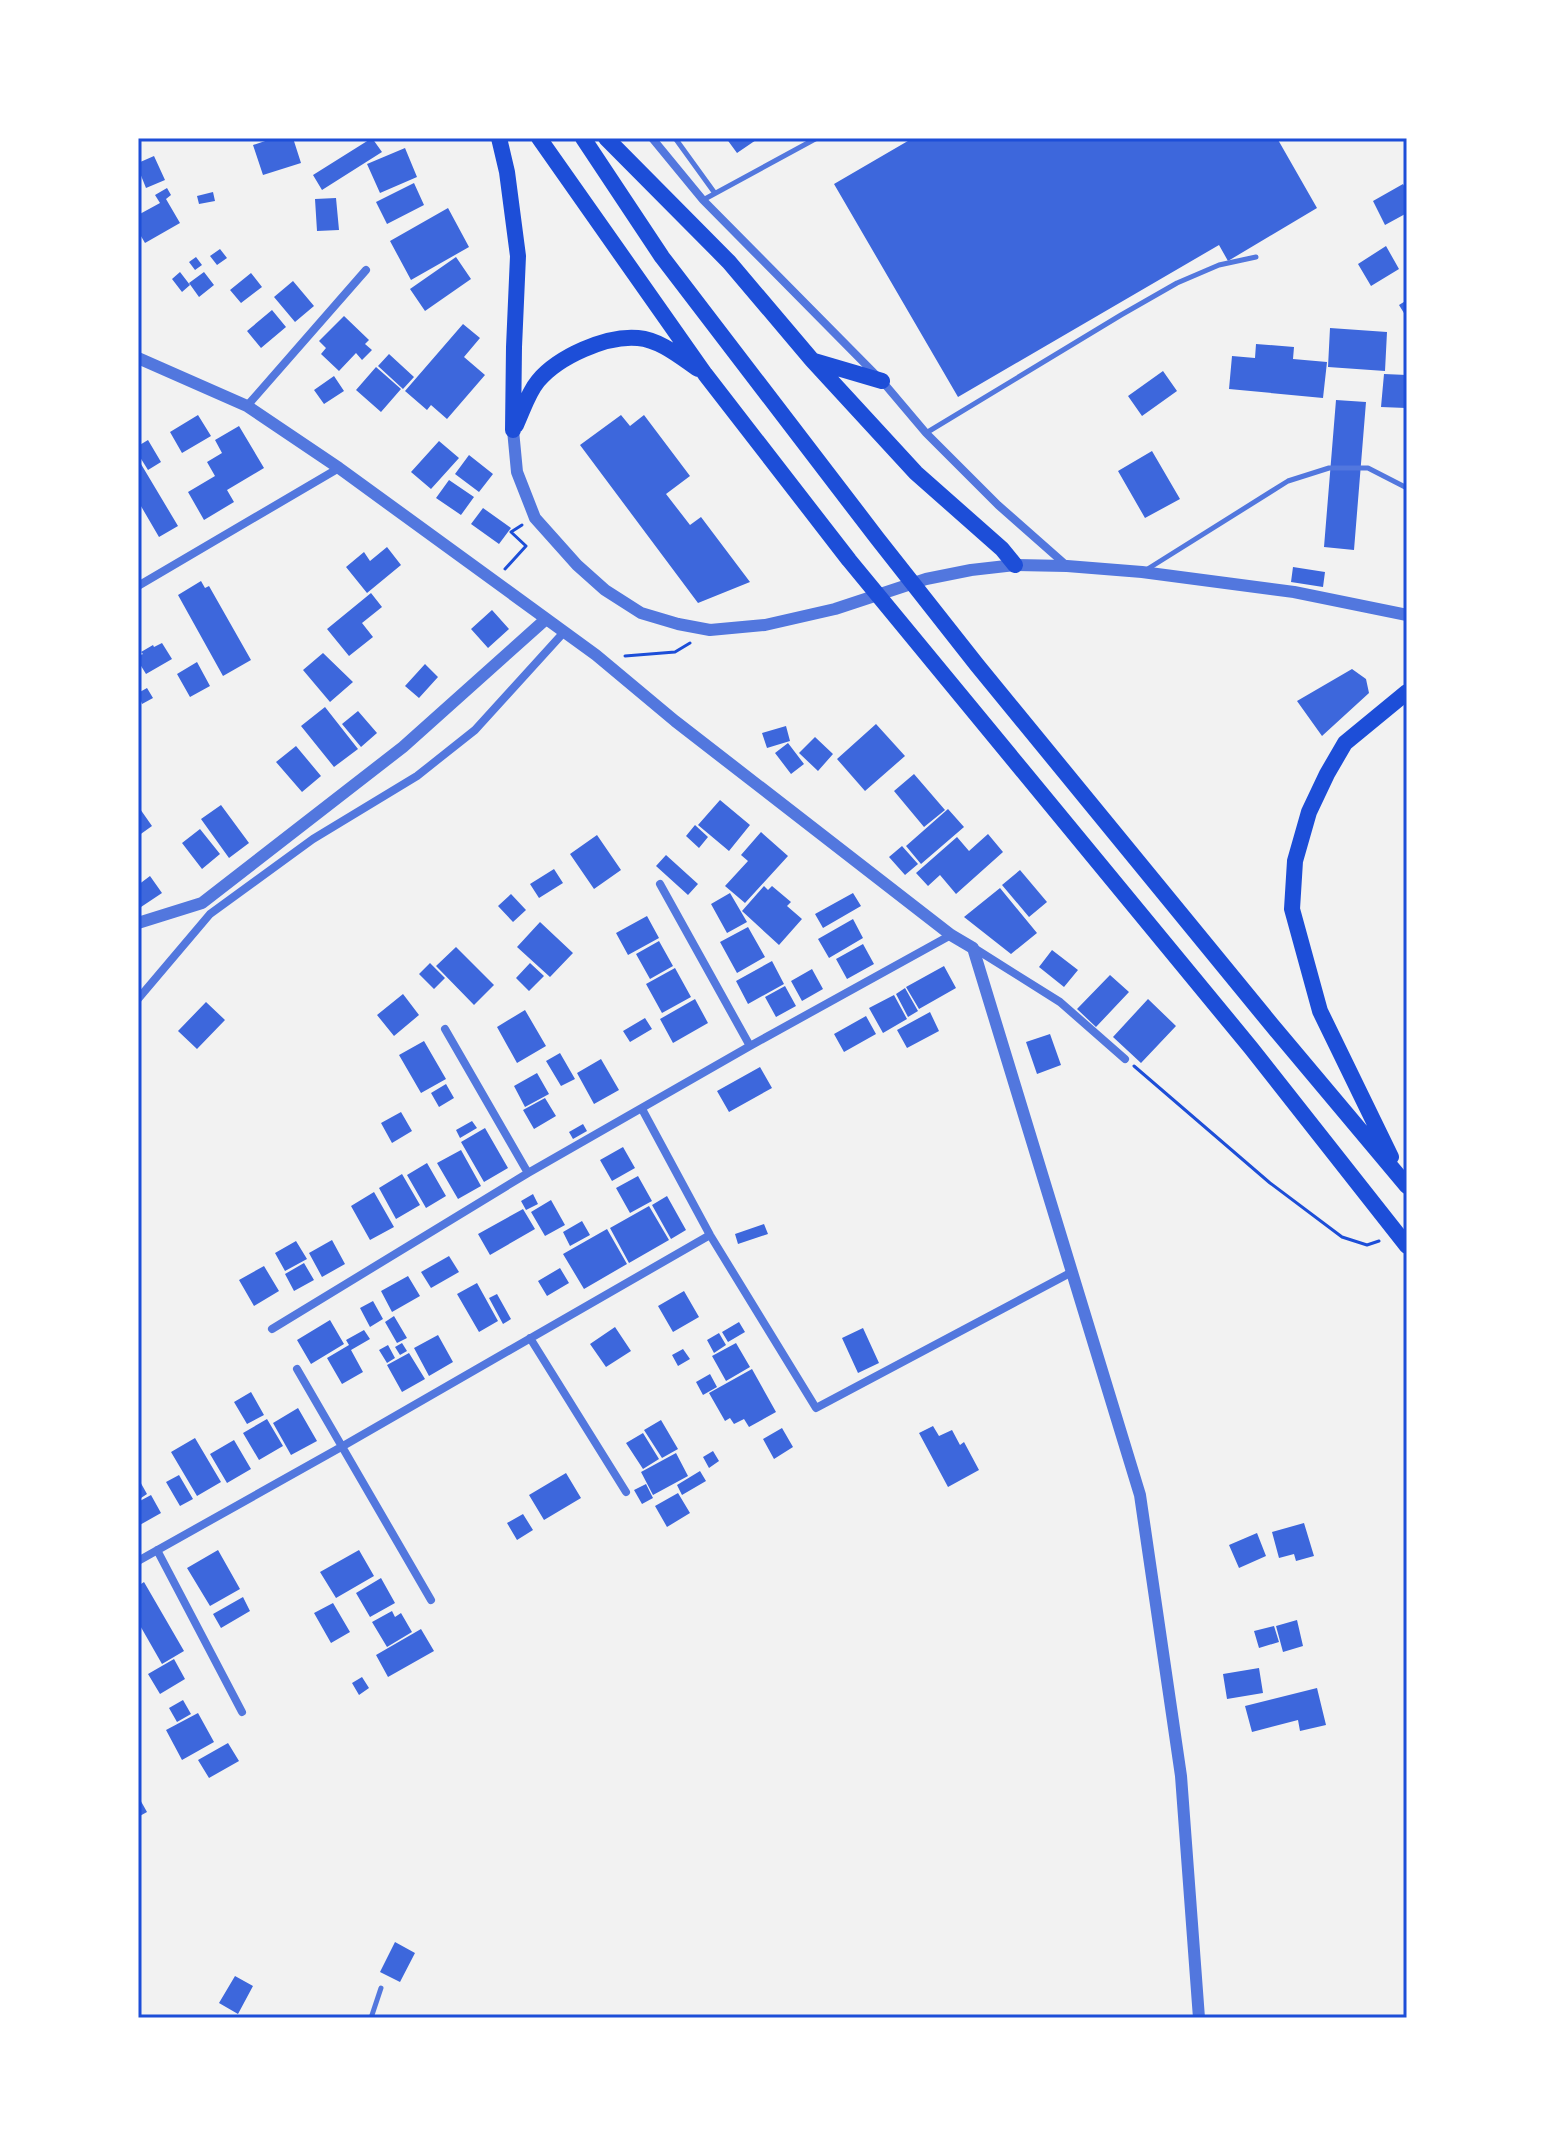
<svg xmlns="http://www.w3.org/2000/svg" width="1545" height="2156" viewBox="0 0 1545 2156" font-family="'DM Sans',sans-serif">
  <rect width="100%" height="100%" fill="#f2f2f2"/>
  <path fill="#3d67dc" d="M274,138H293L301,163L263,175L253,145Z
    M372,138L382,152L322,190L313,175Z
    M726,138H759L737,153Z
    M913,138H1277L1317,208L1228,261L1219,245L958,397L834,184Z
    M405,148L417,177L380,193L367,164Z
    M154,156L165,180L146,188L138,168V163Z
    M414,183L424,205L387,224L376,202Z
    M1403,184L1407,191V213L1385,225L1373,201Z
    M167,188L171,195L166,199L180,223L145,243L138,231V215L160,203L155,195Z
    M213,192L215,201L199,204L197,196Z
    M336,198L339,230L317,231L315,199Z
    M448,208L469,247L411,280L390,241Z
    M1386,246L1399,269L1371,286L1358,264Z
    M220,249L227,258L217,265L210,256Z
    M196,257L202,265L195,270L189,262Z
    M456,257L471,279L425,311L410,289Z
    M180,272L190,285L182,292L172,279Z
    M204,272L214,285L199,297L189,283Z
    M251,273L262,287L241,303L230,290Z
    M293,281L314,306L295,322L274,297Z
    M1407,300V318L1399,305Z
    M272,310L286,327L261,348L247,331Z
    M344,316L369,340L365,344L372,350L362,360L356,353L339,371L321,354L326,348L319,341Z
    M463,324L480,338L464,357L485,375L447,419L431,405L427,410L405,391Z
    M1330,328L1387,332L1385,371L1328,367Z
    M1256,344L1294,347L1293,359L1327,362L1323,398L1229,389L1232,356L1255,358Z
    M389,354L414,377L403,389L378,366Z
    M376,367L401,389L381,412L356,390Z
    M1163,371L1177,391L1142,416L1128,396Z
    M1384,374L1407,375L1406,408L1381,407Z
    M334,376L344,391L324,404L314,390Z
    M1336,400L1366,402L1354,550L1324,547Z
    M198,415L211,436L182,453L170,432Z
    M621,415L630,426L644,415L690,476L666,494L690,525L701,517L750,582L698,603L580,445Z
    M239,426L264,468L227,490L234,502L204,520L188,492L215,476L207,462L222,453L215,440Z
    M148,440L161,462L148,470L138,454V446Z
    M439,441L459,458L431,489L411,472Z
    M1152,451L1180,499L1145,518L1118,471Z
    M469,455L493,474L479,492L455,474Z
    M138,459L178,526L159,537L138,501Z
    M449,480L474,497L461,515L436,498Z
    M483,508L511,528L499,544L471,524Z
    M387,547L401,565L367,593L346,567L364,552L370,561Z
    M1293,567L1325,572L1323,587L1291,582Z
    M201,581L205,588L209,586L251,660L223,676L178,595Z
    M371,593L382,607L362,623L373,637L349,656L327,629Z
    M492,610L509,629L488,648L471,629Z
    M162,643L172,659L146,674L138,661V656L143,654L141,652L153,645L154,647Z
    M323,653L353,682L330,702L303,670Z
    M197,662L210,686L190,697L177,674Z
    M425,664L438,677L419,698L405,686Z
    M1352,669L1366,679L1369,693L1322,736L1297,701Z
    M147,688L153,698L142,704L138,693Z
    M325,707L358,749L334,767L301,726Z
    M358,711L377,733L361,747L342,724Z
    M876,724L905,756L865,791L837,759Z
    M786,726L790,741L767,748L762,733Z
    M815,737L833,754L818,771L799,753Z
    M788,743L804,764L791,774L775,753Z
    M296,746L321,776L302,792L276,762Z
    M914,774L945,810L924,827L894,791Z
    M720,800L750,825L729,851L698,825Z
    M221,805L249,843L229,858L201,819Z
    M138,806L152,826L138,836Z
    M948,809L964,827L921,864L906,846Z
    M695,825L708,837L699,848L686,836Z
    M200,829L220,854L202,869L182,843Z
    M761,832L788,856L745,903L725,886L748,861L741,855Z
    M988,834L1003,852L956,894L940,875L928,886L916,873L957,837L969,851Z
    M597,835L621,870L594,889L570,854Z
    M902,846L918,864L905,875L889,857Z
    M666,855L698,884L688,895L656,866Z
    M554,869L563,883L539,898L530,884Z
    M1020,870L1047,902L1029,917L1002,885Z
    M150,876L162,893L138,909V885Z
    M764,886L768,890L772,886L791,902L787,906L802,919L779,945L742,911Z
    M1000,888L1037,933L1011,954L964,917Z
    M730,893L747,922L727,933L711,904Z
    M853,893L861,906L823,928L815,914Z
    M511,894L526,910L513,922L498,906Z
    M647,916L659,938L628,955L616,933Z
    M853,919L863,938L829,958L818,939Z
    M540,922L573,953L550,977L517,947Z
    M748,927L765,957L737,973L720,942Z
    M659,941L673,966L650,979L636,954Z
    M863,944L874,964L847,979L836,959Z
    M456,947L494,985L474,1005L436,966Z
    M1052,950L1078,970L1064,987L1039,967Z
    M772,961L784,984L748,1004L736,981Z
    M430,963L445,978L434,989L419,974Z
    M530,963L544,976L529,991L516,978Z
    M944,966L956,988L919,1009L906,987Z
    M675,968L691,997L662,1013L646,984Z
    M812,969L823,989L802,1001L791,981Z
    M1110,975L1129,992L1096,1027L1077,1009Z
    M785,986L796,1006L776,1017L765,997Z
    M905,988L918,1011L908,1017L896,994Z
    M403,994L419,1015L394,1036L377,1015Z
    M894,995L907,1019L883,1033L869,1008Z
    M695,999L708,1023L673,1043L660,1019Z
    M1148,999L1176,1026L1141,1063L1113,1037Z
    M206,1002L225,1020L197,1049L178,1031Z
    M525,1010L546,1046L517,1063L497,1027Z
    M930,1012L939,1031L907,1048L897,1030Z
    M866,1016L876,1034L844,1052L834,1034Z
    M645,1018L652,1029L630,1042L623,1031Z
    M1050,1034L1061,1065L1037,1074L1026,1042Z
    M424,1041L446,1079L421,1093L399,1055Z
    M560,1053L575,1079L561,1086L546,1061Z
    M601,1059L619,1090L594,1104L577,1073Z
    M760,1067L772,1088L729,1112L717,1091Z
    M537,1073L549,1094L525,1107L514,1086Z
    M446,1084L454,1098L439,1107L431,1093Z
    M545,1098L556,1116L534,1129L523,1110Z
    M401,1112L412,1131L392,1143L381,1123Z
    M472,1121L477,1128L460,1138L456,1130Z
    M583,1124L587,1131L573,1139L569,1132Z
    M485,1128L508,1168L484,1182L461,1142Z
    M623,1147L635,1168L612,1181L600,1160Z
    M461,1150L481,1186L458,1199L437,1163Z
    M427,1163L446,1196L426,1208L407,1175Z
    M402,1174L420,1205L396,1219L379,1188Z
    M638,1176L652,1201L630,1213L616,1188Z
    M374,1192L394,1227L370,1240L351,1206Z
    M533,1194L538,1204L526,1210L521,1201Z
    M667,1196L686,1230L671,1239L652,1205Z
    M551,1200L565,1225L545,1236L531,1212Z
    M649,1206L669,1240L629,1263L610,1228Z
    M523,1209L535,1229L490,1255L478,1234Z
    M582,1221L590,1235L570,1246L563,1232Z
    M764,1224L768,1234L738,1244L735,1234Z
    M607,1229L627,1264L584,1289L563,1254Z
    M332,1240L345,1264L322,1277L309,1253Z
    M296,1241L307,1259L285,1271L275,1253Z
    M449,1256L459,1272L431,1288L421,1272Z
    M304,1263L314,1280L294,1291L285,1274Z
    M264,1266L279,1291L254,1306L239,1280Z
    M560,1268L569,1283L547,1296L538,1281Z
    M408,1276L420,1296L392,1312L381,1291Z
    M477,1283L498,1321L479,1332L457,1294Z
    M684,1291L699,1317L673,1332L658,1306Z
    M497,1294L511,1319L503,1324L489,1298Z
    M373,1301L383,1319L370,1327L360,1308Z
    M394,1316L407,1338L397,1343L385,1322Z
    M330,1320L344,1344L311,1364L297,1340Z
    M739,1322L745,1332L728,1342L722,1332Z
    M615,1327L631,1351L606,1367L590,1344Z
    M863,1328L879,1363L858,1373L842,1338Z
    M364,1330L370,1339L351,1350L363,1372L342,1384L327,1358L349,1345L346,1340Z
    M719,1333L726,1345L714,1353L707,1340Z
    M438,1335L453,1362L429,1376L414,1348Z
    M402,1343L407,1351L400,1355L395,1347Z
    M736,1343L750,1367L726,1381L712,1356Z
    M388,1345L395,1358L387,1363L379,1350Z
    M683,1349L690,1359L678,1366L672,1355Z
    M409,1353L425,1379L402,1392L387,1365Z
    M752,1369L776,1412L749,1427L744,1419L734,1424L730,1418L725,1421L709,1393Z
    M710,1374L717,1387L703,1395L696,1382Z
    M251,1392L264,1415L247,1424L234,1402Z
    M298,1408L317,1441L291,1455L273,1423Z
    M267,1419L283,1446L259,1460L243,1433Z
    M661,1420L678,1449L662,1458L644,1430Z
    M933,1426L939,1436L952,1430L960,1445L964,1442L979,1470L948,1487L919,1433Z
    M782,1428L793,1447L774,1459L763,1439Z
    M643,1433L659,1459L643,1469L626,1443Z
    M195,1438L221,1482L197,1496L171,1452Z
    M234,1440L251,1469L227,1483L210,1454Z
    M713,1451L719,1461L709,1468L703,1457Z
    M676,1453L688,1476L653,1495L641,1472Z
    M700,1471L706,1481L682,1495L677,1485Z
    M566,1473L581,1498L544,1520L529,1495Z
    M179,1475L193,1499L180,1506L166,1482Z
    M138,1478L147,1494L138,1500Z
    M646,1484L653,1498L642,1504L634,1490Z
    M678,1493L690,1513L667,1527L655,1506Z
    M151,1495L161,1513L138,1526V1502Z
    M523,1514L533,1530L517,1540L507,1523Z
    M1304,1523L1314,1556L1296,1561L1294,1554L1279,1558L1272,1532Z
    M1257,1533L1266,1556L1239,1568L1229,1545Z
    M218,1550L240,1589L210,1606L187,1568Z
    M359,1550L374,1576L336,1598L320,1572Z
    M381,1578L395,1603L370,1617L356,1593Z
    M144,1582L184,1651L162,1664L138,1622V1586Z
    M243,1597L250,1611L221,1628L213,1614Z
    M333,1603L350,1632L331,1643L314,1613Z
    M392,1611L395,1617L401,1613L412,1632L387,1647L372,1622Z
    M1297,1620L1303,1646L1283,1652L1276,1626Z
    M1274,1626L1279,1642L1259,1648L1254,1631Z
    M421,1629L434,1651L388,1677L376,1655Z
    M174,1659L185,1679L160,1694L148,1674Z
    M1259,1668L1263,1693L1227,1699L1223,1674Z
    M362,1677L369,1688L359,1695L352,1683Z
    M1317,1688L1326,1725L1300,1731L1298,1720L1252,1732L1245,1706Z
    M183,1700L191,1714L177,1722L169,1708Z
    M198,1713L214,1742L182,1760L166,1730Z
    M228,1743L239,1761L209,1778L198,1760Z
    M138,1796L147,1812L138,1817Z
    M395,1942L415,1953L400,1982L380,1972Z
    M235,1976L253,1986L238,2014L219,2003Z"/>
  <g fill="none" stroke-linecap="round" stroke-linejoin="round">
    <path stroke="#1d4ed8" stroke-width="3" d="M505,569L526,546L511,532L522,525
      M625,656L675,652L690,643
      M1134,1066L1270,1183L1342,1237L1367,1245L1379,1241"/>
    <path stroke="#5277de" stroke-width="5" d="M675,138L714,192
      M703,200L817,138
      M926,433L1121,315L1177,283L1219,265L1256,257
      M1146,570L1288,481L1329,468H1368L1407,488
      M371,2018L381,1988"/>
    <path stroke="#5277de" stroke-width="8" d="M652,138L703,200L882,381L926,433L998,505L1066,565
      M247,406L366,270
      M138,586L339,468
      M660,884L750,1046
      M974,948L1060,1002L1125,1059
      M138,999L210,914L313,839L417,776L475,730L565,631
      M445,1029L528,1173
      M642,1109L710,1235L816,1408L1072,1272
      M272,1329L528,1173L750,1046L951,935
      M530,1338L626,1492
      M297,1369L431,1600
      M157,1550L242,1712
      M138,1561L343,1446L710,1235"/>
    <path stroke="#5277de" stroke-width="12" d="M138,358L247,406L339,468L596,655L675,721L951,935L973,948L1140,1495L1181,1776L1199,2018
      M513,430L517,472L535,518L577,565L605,590L641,613L678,624L710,630L765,625L835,609L926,579L971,570L1015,565L1067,566L1142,572L1294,592L1407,615
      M138,923L202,903L403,747L546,619"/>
    <path stroke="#1d4ed8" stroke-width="16" d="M499,138L507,172L518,256L514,347L513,430
      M539,138L705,374L849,560L1251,1048L1407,1246
      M583,138L662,257L877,538L977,665L1271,1024L1407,1186
      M606,138L729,262L812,360L916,473L1002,549L1015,565
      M814,361L882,381
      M516,425C523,410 528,393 538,381C558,357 606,335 638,338C660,340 679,356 698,369
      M1391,1157L1320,1011L1292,909L1295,861L1309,812L1327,774L1345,743L1407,692"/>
  </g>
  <rect width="1545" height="2156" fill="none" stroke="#ffffff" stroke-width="280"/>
  <rect x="140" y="140" width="1265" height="1876" fill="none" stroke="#1d4ed8" stroke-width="3"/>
</svg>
